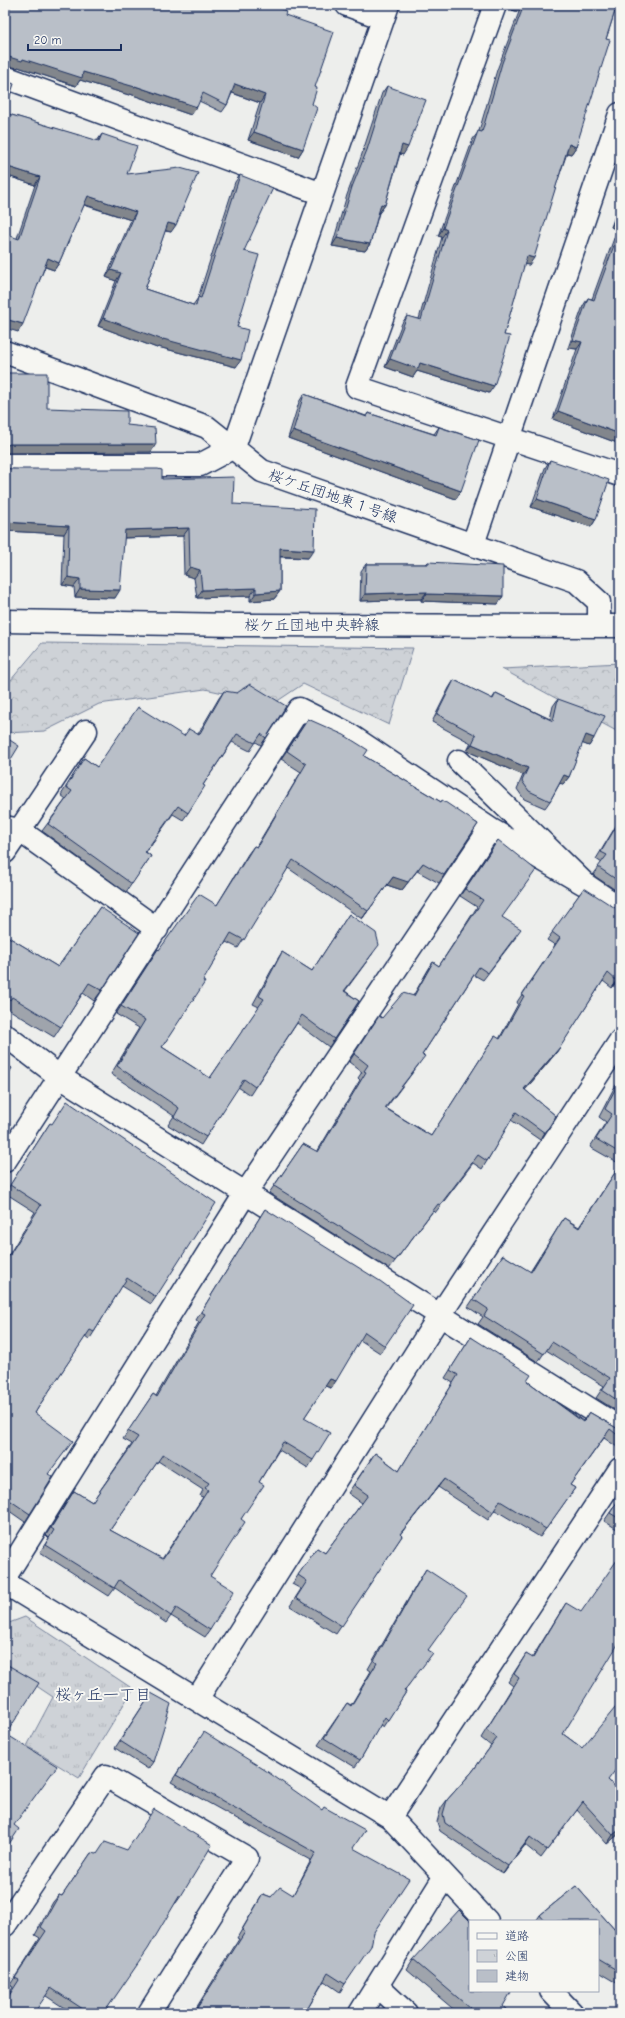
<svg xmlns="http://www.w3.org/2000/svg" width="625" height="2018" viewBox="0 0 625 2018" font-family="'Comic Neue','Klee One',sans-serif">
  <defs>
    <pattern id="forest-crowns" width="20" height="18" patternUnits="userSpaceOnUse"><rect width="20" height="18" fill="#ced2d7"/><path d="M2 6a3 3 0 1 1 6 0M12 15a3 3 0 1 1 6 0" fill="none" stroke="#b0b5bb"/></pattern>
    <pattern id="park-tufts" width="24" height="20" patternUnits="userSpaceOnUse"><rect width="24" height="20" fill="#ced2d7"/><path d="M3 7l-1-3M5 7V3M7 7l1-3M15 17l-1-3M17 17v-4M19 17l1-3" fill="none" stroke="#b0b5bb"/></pattern>
  </defs>
  <rect width="100%" height="100%" fill="#edeeec"/>
  <filter id="ink" filterUnits="userSpaceOnUse"><feTurbulence type="fractalNoise" baseFrequency=".025" numOctaves="2"/><feDisplacementMap in="SourceGraphic" scale="8" xChannelSelector="R" yChannelSelector="G"/><feConvolveMatrix kernelMatrix="1 2 1 2 8 2 1 2 1" color-interpolation-filters="sRGB"/></filter>
  <g filter="url(#ink)">
    <path fill="url(#forest-crowns)" stroke="#74809a" d="M42,643L413,648L389,725L303,684L273,704L205,689L99,704L45,731L5,733V687Z
      M620,663V733L502,669Z"/>
    <path fill="url(#park-tufts)" stroke="#74809a" d="M25,1617L133,1689L79,1778L27,1746L53,1697L5,1665V1628L9,1623Z"/>
    <g fill="none" stroke-linecap="round" stroke-linejoin="round">
      <defs>
        <path id="minor" d="M347,5L383,18
          M495,5L357,387L620,475
          M5,77L322,194
          M5,352L207,427L262,471L576,581L599,602V626
          M5,465H200L234,447L388,5
          M473,544L620,114
          M5,621L236,625L620,626
          M459,761L586,885L620,908
          M5,827L19,830L157,929
          M5,852L86,731
          M5,1035L60,1077L620,1428
          M5,1161L299,709L345,732L490,829L586,885
          M5,1577L245,1194L490,829
          M5,1583L390,1817L487,1921
          M197,1699L440,1315L620,1041
          M390,1817L620,1469
          M5,1925L106,1776L247,1858L149,2013
          M377,1986L406,2013
          M551,1991L572,2013
          M360,2013L445,1876"/>
      </defs>
      <use href="#minor" stroke="#1b2f5e" stroke-width="25"/>
      <use href="#minor" stroke="#f6f6f2" stroke-width="22"/>
    </g>
    <path fill="#9fa4ac" stroke="#1b2f5e" fill-rule="evenodd" d="M514,5H617L606,39L576,147L571,154L567,153L529,265L524,264L504,335L489,393L417,371L413,377L385,367L402,323L407,316L419,319L442,237L438,236L473,139L479,131L497,70L519,12L512,10Z
      M285,15L315,87L303,149L298,157L248,140L260,103L232,93L227,105L222,112L199,101L191,115L130,94L129,95L80,80L76,86L18,67L17,68L5,65Z
      M387,86L403,155L400,154L385,205L379,213L370,244L365,251L332,246L347,195L361,157L382,93Z
      M5,113L97,141L102,134L127,174L171,232L165,231L145,289L193,305L198,298L235,182L240,175L244,251L237,327L236,367L158,347L157,348L98,326L116,281L106,277L131,220L84,205L59,263L54,270L45,267L18,332L17,238L35,185L5,175Z
      M620,202V444L553,419L577,349L568,348L583,306L588,298L592,299L617,230L611,227Z
      M304,394L366,416L368,413L434,434L439,427L461,491L456,499L288,438L299,402Z
      M550,460L596,519L591,527L531,507L545,468Z
      M5,468L11,469L162,479L233,504L308,558L280,557V591L274,599L250,601V596L197,598L194,578L184,575L183,536L124,538L115,598L75,597L74,587L62,585L64,534L5,531Z
      M428,562L503,596L498,604L421,601V599L360,601L361,571L366,564H426Z
      M454,680L492,699L496,693L550,719L553,706L558,699L594,738L589,746L582,743L569,777L563,784L560,783L550,801L545,808L524,799L517,789L523,775L467,751L471,743L432,722L449,688Z
      M224,691L266,738L261,745L256,742L250,751L232,742L203,785L188,813L183,820L173,814L146,852L151,856L126,892L42,831L66,799L61,795L84,758L97,767L184,736L198,734L219,698Z
      M308,719L364,756L478,824L439,883L417,871L402,890L387,885L362,919L288,868L238,948L226,942L162,1047L210,1078L259,1007L253,1004L277,960L282,952L312,971L349,914L373,953L345,991L359,1001L329,1047L297,1023L250,1095L238,1087L201,1145L168,1125L174,1116L111,1074L139,1028L116,1014L158,949L159,950L217,905L248,854L254,846L256,847L301,772L281,759Z
      M620,819V893L593,875L602,863L596,859Z
      M498,840L502,917L516,937L483,980L474,975L422,1055L419,1064L386,1108L431,1136L495,1036L499,1039L518,1004L517,1002L555,945L547,940L584,888L620,979L612,988L603,981L556,1053L525,1090L556,1116L540,1140L511,1120L487,1161L482,1169L473,1163L435,1213L433,1211L389,1269L269,1193L303,1144L317,1152L360,1080L358,1078L362,1072L349,1062L379,1016L382,1018L413,996L428,970L433,962L439,966L477,907L460,896Z
      M100,907L102,990L94,1001L83,993L54,1037L5,1007V935L58,967Z
      M620,1080V1164L590,1147L606,1122L599,1117L614,1088Z
      M50,1123L156,1297L151,1304L122,1286L94,1332L89,1340L85,1337L41,1403L35,1413L48,1474L30,1514L25,1522L5,1508V1261L35,1212L5,1193Z
      M620,1165V1413L596,1398L604,1386L546,1350L538,1362L478,1324L483,1317L468,1307L503,1255L530,1272L564,1218L579,1227Z
      M265,1209L385,1346L380,1353L360,1340L331,1388L325,1386L304,1418L313,1460L308,1468L279,1450L259,1482L241,1519L210,1576V1630L205,1637L171,1616L166,1623L115,1588L109,1596L40,1552L49,1538L46,1535L74,1491L92,1502L132,1444L123,1439L153,1394L156,1396L199,1322L196,1320L260,1217ZM158,1461L203,1490L200,1496L203,1497L162,1559L110,1530Z
      M471,1337L527,1381L583,1421L589,1412L620,1430V1449L604,1438L570,1485L575,1488L540,1537L495,1510L488,1520L438,1487L400,1534L402,1536L336,1634L290,1606L301,1589L292,1584L317,1548L325,1553L362,1503L348,1493L375,1453L399,1471L453,1383L445,1378Z
      M620,1498V1531L604,1521Z
      M426,1569L428,1650L405,1691L406,1692L383,1727L380,1725L360,1760L355,1767L318,1745L347,1703L351,1705L371,1671L368,1669L421,1577Z
      M566,1603L563,1734L582,1748L608,1780L620,1791V1833L607,1844L577,1810L541,1858L525,1845L503,1874L440,1831L437,1822L441,1808L447,1800L472,1772L491,1746L481,1738L513,1686L508,1682L526,1654L532,1658L561,1611Z
      M151,1693L153,1762L148,1769L115,1748Z
      M199,1740L353,1848L374,1932L345,1984L340,1992L324,1981L305,2013H193L239,1939L237,1938L258,1902L263,1894L271,1897L293,1895L311,1860L171,1782Z
      M91,1853L181,1896L176,1903H175L104,2013H72L46,1996L5,2013V2001L13,1987L10,1985L40,1938L35,1935L53,1902L59,1895L62,1896Z
      M576,1886L614,1929L620,1919V1985L598,1972V1921H536L540,1915Z
      M413,1960L470,1991L503,2006L509,2013H458L407,1970Z"/>
    <path fill="#82868c" stroke="#1b2f5e" d="M516,5H523L519,12L512,10Z
      M9,57L23,59L83,72L135,86L197,107L191,115L130,94L129,95L80,80L76,86L18,67L17,68L5,65V59Z
      M235,84L265,95L260,103L230,92Z
      M254,132L303,149L298,157L248,140Z
      M569,144L576,147L571,154L564,152Z
      M402,145L408,147L403,155L397,153Z
      M5,166L40,177L35,185L5,175Z
      M88,196L136,212L131,220L83,204Z
      M381,204L385,205L379,213L376,212Z
      M616,219L620,221V226L617,230L611,227Z
      M168,223L176,225L171,232L163,230Z
      M443,228L447,230L442,237L438,236Z
      M337,238L370,244L365,251L332,246Z
      M527,256L534,258L529,265L521,264Z
      M48,258L59,263L54,270L43,266Z
      M111,270L121,273L116,281L106,277Z
      M103,318L241,360L236,367L158,347L157,348L98,326Z
      M5,319L23,324L18,332L5,328Z
      M573,340L582,342L577,349L568,348Z
      M390,359L420,363L494,386L489,393L417,371L413,377L385,367Z
      M558,411L620,434V444L553,419Z
      M293,431L461,491L456,499L288,438Z
      M10,444H156L151,452L5,453V446Z
      M537,499L596,519L591,527L531,507Z
      M5,522L69,526L64,534L5,531Z
      M189,528L183,536L119,538L125,530Z
      M280,548L314,550L308,558L275,556Z
      M190,567L200,570L194,578L184,575Z
      M68,577L80,579L74,587L62,585Z
      M256,588L250,596L197,598L202,590Z
      M80,589L120,590L115,598L75,597Z
      M280,591L274,599L250,601L256,593Z
      M427,592L421,599L360,601L365,594Z
      M426,594L503,596L498,604L421,601Z
      M586,735L594,738L589,746L581,743Z
      M472,744L528,768L523,775L467,751Z
      M564,775L569,777L563,784L558,783Z
      M423,863L402,890L387,885L362,919L393,877Z
      M620,977V979L612,988L617,981Z
      M561,1046L556,1053L519,1097L524,1089Z
      M330,1379L336,1381L331,1388L325,1386Z
      M444,1479L438,1487L394,1542L400,1534Z
      M620,1829V1833L607,1844L613,1835Z
      M530,1837L525,1845L503,1874L508,1866Z"/>
    <path fill="#b9bfc8" stroke="#1b2f5e" fill-rule="evenodd" d="M5,5H271L286,11L285,15L334,32L315,87L317,88L312,104L317,108L303,149L254,132L265,95L235,84L227,105L203,93L197,107L135,86V87L83,72L82,78L23,59L22,61L9,57L5,59Z
      M524,5H617L606,39L610,40L576,147L569,144L534,258L527,256L504,335L510,336L494,386L420,363L418,369L390,359L407,316L421,320L447,230L443,228L478,131L482,132L502,63Z
      M5,80L14,84L5,111Z
      M387,86L426,100L408,147L402,145L385,205L381,204L370,244L337,238L352,187L367,150Z
      M5,113L99,141L102,134L137,146L127,174L180,168L198,173L176,225L168,223L145,289L196,306L198,297L201,298L240,175L273,188L244,251L259,255L237,327L248,330L241,360L163,339V340L103,318L121,273L111,270L136,212L88,196L59,263L48,258L23,324L5,319V234L19,239L40,177L5,166Z
      M620,208V221L616,219Z
      M620,229V434L558,411L582,342L573,340L588,298L594,300Z
      M5,373H47V408L127,411V425L155,428L156,444H10L5,446Z
      M304,394L367,417L368,413L436,435L439,427L479,440L461,491L293,431Z
      M550,460L609,480L596,519L537,499Z
      M5,468L11,469H158L162,470V479L234,477L233,504L315,509L314,550L280,548V591L256,593V588L202,590L200,570L190,567L189,528L125,530L120,590L80,589V579L68,577L69,526L5,522Z
      M428,562L503,566V596L426,594L427,592L365,594L366,564H428Z
      M454,680L493,699L496,693L553,721L558,699L605,716L594,738L586,735L569,777L564,775L550,801L529,791L522,781L528,768L472,744L476,735L437,714Z
      M250,684L286,706L266,738L261,734L255,743L237,734L203,785L205,786L188,813L178,806L145,852L151,856L132,884L48,824L72,791L66,787L84,758L97,767L138,707L184,736L189,729L199,735L224,691L237,693Z
      M308,719L344,735L368,750L364,756L441,802L442,800L478,824L444,875L423,863L408,882L393,877L368,911L293,860L244,940L231,933L203,981L205,982L162,1047L210,1078L264,999L259,996L282,952L312,971L349,914L376,933L379,945L344,991L359,1001L334,1039L302,1015L255,1087L244,1079L206,1137L174,1117L179,1108L117,1066L145,1020L121,1006L158,949L159,950L199,894L217,905L254,846L257,847L306,764L287,751Z
      M5,737L19,746L5,769Z
      M620,820V882L598,867L607,855L601,852Z
      M498,840L536,870L502,917L521,929L488,973L479,967L422,1055L425,1056L385,1108L431,1136L495,1036L500,1039L524,996L522,995L560,938L552,932L584,888L620,911V977L617,981L608,973L561,1046L524,1089L556,1116L545,1133L516,1112L487,1161L478,1155L440,1205L438,1204L395,1261L274,1186L303,1144L318,1152L366,1072L364,1071L368,1065L354,1054L379,1016L382,1018L403,993L414,996L433,962L439,966L483,900L465,889Z
      M100,907L139,933L102,990L89,983L61,1027L12,997L10,1000L5,997V935L58,967Z
      M5,1063L12,1068L5,1080Z
      M620,1080V1153L596,1139L612,1114L605,1109Z
      M67,1101L216,1203L156,1297L127,1278L94,1332L90,1330L41,1403L35,1413L73,1441L48,1474L53,1477L30,1514L5,1497V1262L41,1205L10,1185L50,1123L52,1124Z
      M620,1165V1402L602,1390L610,1378L552,1342L544,1354L484,1316L488,1309L473,1299L503,1255L531,1272L564,1218L579,1228Z
      M265,1209L380,1281L413,1305L385,1346L365,1332L336,1381L330,1379L304,1418L330,1433L313,1460L283,1442L259,1482L264,1485L241,1519L245,1522L210,1576L234,1591L210,1630L176,1608L171,1616L119,1580L114,1588L45,1545L54,1530L51,1528L74,1491L92,1502L138,1437L128,1431L153,1394L157,1397L205,1314L201,1312ZM163,1454L209,1483L205,1488L208,1490L163,1559L110,1530Z
      M471,1337L531,1375L527,1381L583,1422L589,1412L620,1430V1437L610,1429L570,1485L575,1488L546,1529L500,1501L493,1512L444,1479L400,1534L402,1536L342,1626L296,1598L307,1581L298,1575L317,1548L325,1553L368,1495L354,1485L375,1453L399,1471L458,1375L450,1370Z
      M620,1498V1519L610,1513Z
      M617,1560L620,1562V1641L563,1734L582,1748L620,1702V1764L608,1780L620,1791V1829L613,1835L583,1802L547,1850L530,1837L508,1866L445,1823L443,1814L447,1800L472,1772L497,1738L486,1730L519,1678L514,1674L526,1654L533,1658L566,1603L581,1612Z
      M426,1569L467,1596L428,1650L433,1653L404,1691L406,1692L388,1720L385,1717L360,1760L324,1738L347,1703L351,1706L377,1663L374,1661Z
      M6,1664L39,1683L6,1734L57,1766L14,1825L19,1829L5,1850V1665Z
      M151,1693L171,1704L153,1762L120,1741Z
      M204,1732L265,1770L322,1810L324,1807L365,1830L353,1848L409,1879L374,1932L371,1946L345,1984L328,1973L305,2013H194L245,1932L242,1930L263,1894L271,1897L280,1887L293,1895L316,1853L176,1775Z
      M154,1809L212,1845L181,1896L180,1895L148,1949L104,2013H89L51,1988L34,2013H5V2002L19,1980L15,1978L46,1931L41,1927L59,1895L62,1896L91,1853L97,1854L105,1842L127,1850Z
      M576,1886L615,1930L620,1921V1972L598,1959V1921H545L540,1915Z
      M459,1910L470,1921V1991H510L511,1992L503,2006L509,2013H469L470,2008L413,1960Z"/>
  </g>
  <g text-anchor="middle" dominant-baseline="central" stroke-width="4" stroke-linejoin="round" paint-order="stroke">
    <g font-size="15" fill="#1b2f5e" stroke="#f6f6f2">
      <text transform="translate(333 496) rotate(19)">桜ケ丘団地東１号線</text>
      <text x="312" y="625">桜ケ丘団地中央幹線</text>
    </g>
    <g font-size="16" fill="#1b2f5e" stroke="#f6f6f2">
      <text x="103" y="1695">桜ヶ丘一丁目</text>
    </g>
  </g>
  <rect width="625" height="2018" fill="none" stroke="#f6f6f2" stroke-width="20"/>
  <rect x="10" y="10" width="605" height="1998" fill="none" stroke="#1b2f5e" stroke-width="1.5" filter="url(#ink)"/>
  <rect x="469" y="1920" width="130" height="72" fill="#f6f6f2" stroke="#9ea6b7"/>
  <rect x="477" y="1933" width="20" height="6" fill="#f6f6f2" stroke="#9ea6b7"/>
  <text x="505" y="1940" font-size="12" fill="#1b2f5e">道路</text>
  <rect x="477" y="1950" width="20" height="12" fill="url(#park-tufts)" stroke="#9ea6b7"/>
  <text x="505" y="1960" font-size="12" fill="#1b2f5e">公園</text>
  <rect x="477" y="1970" width="20" height="12" fill="#b9bfc8" stroke="#9ea6b7"/>
  <text x="505" y="1980" font-size="12" fill="#1b2f5e">建物</text>
  <path d="M28 44v6h93v-6" fill="none" stroke="#1b2f5e" stroke-width="2"/>
  <text x="34" y="44" font-size="12" fill="#1b2f5e" stroke="#f6f6f2" stroke-width="3" paint-order="stroke">20 m</text>
</svg>
